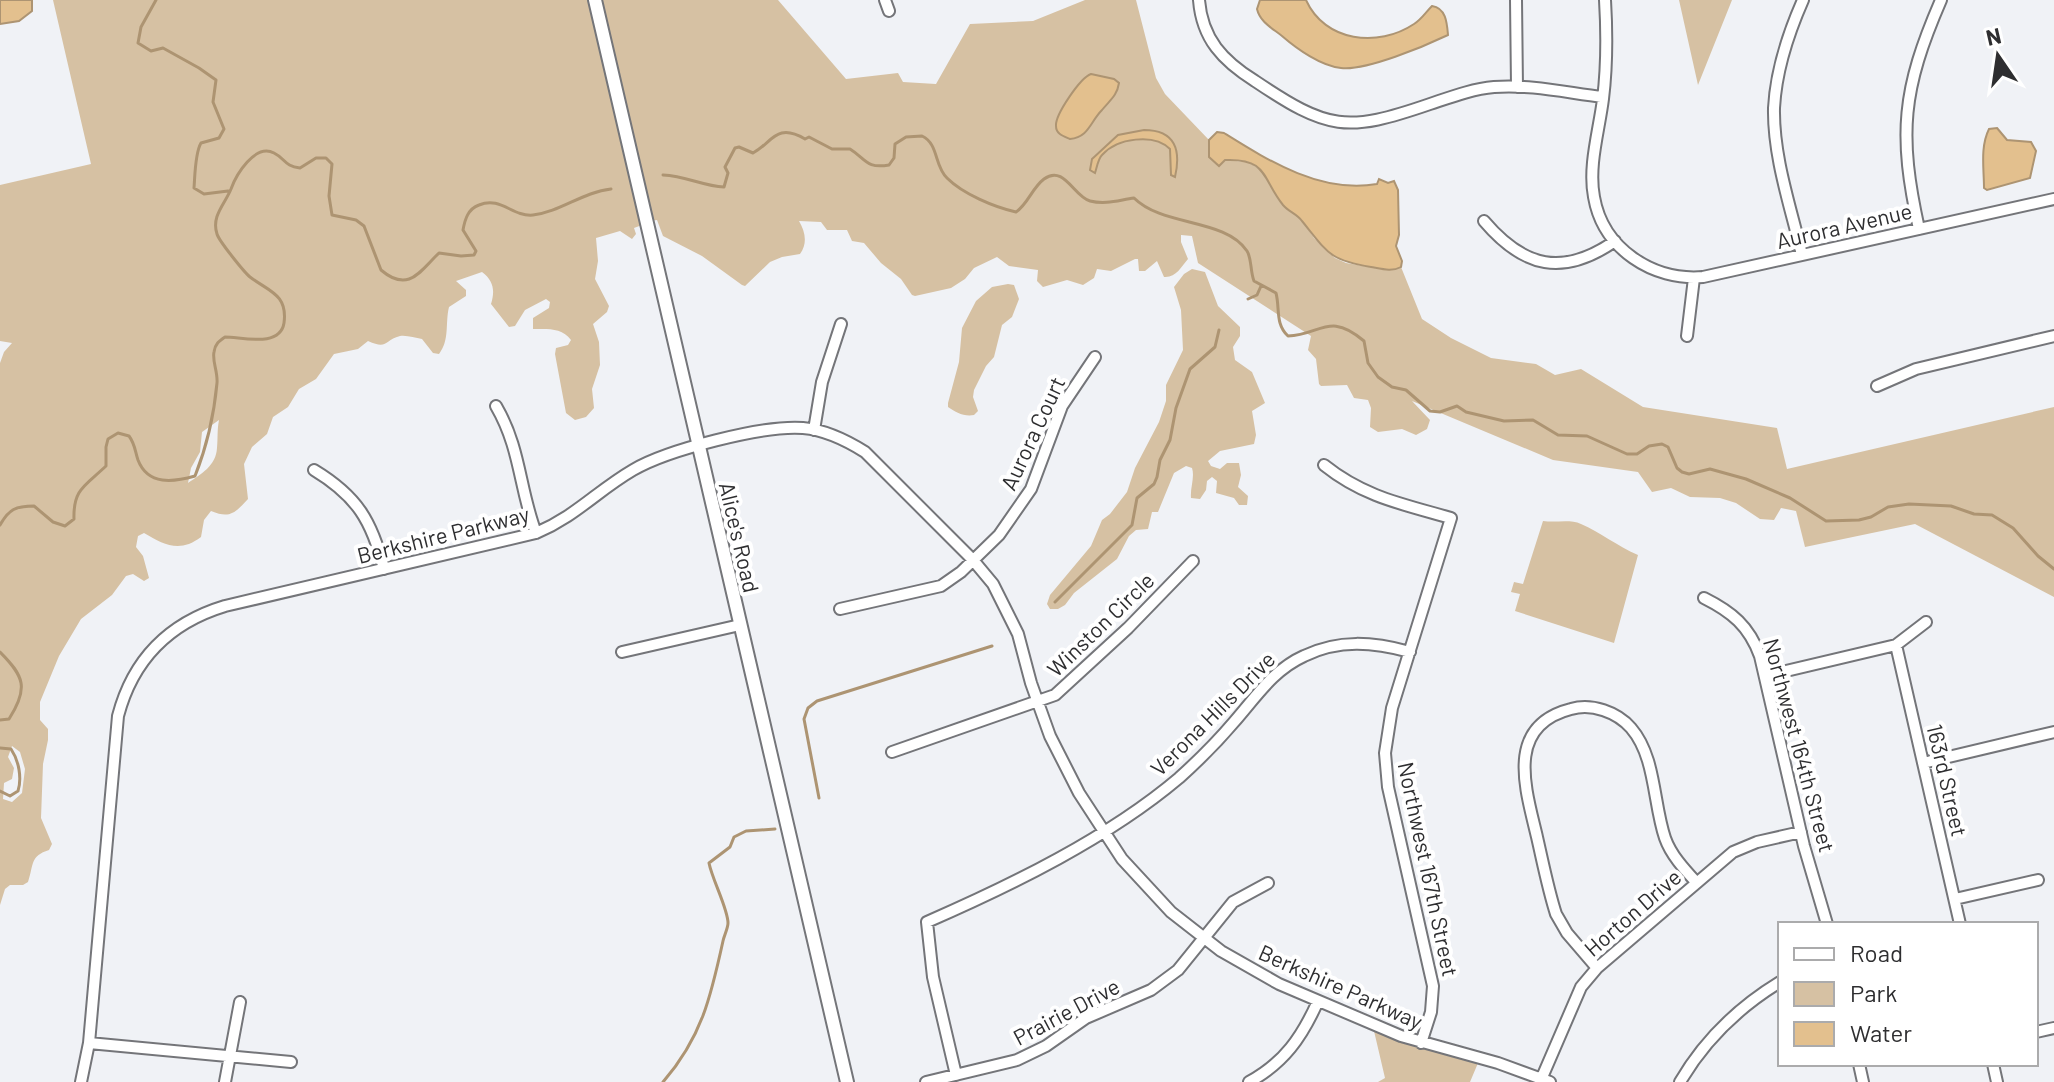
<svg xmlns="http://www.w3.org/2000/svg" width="2054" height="1082" viewBox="0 0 2054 1082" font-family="Barlow,sans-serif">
  <rect width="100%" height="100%" fill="#f0f2f6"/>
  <path fill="#d6c1a3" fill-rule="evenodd" d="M53,0H590L642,225L634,228L636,234L632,239L620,231L596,238L598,261L595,279L609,306L607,312L593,324L599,342L600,365L592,389L594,408L586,417L575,420L566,413L555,354L556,348L568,345L571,340C562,327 546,329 533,329V318L549,308L550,302L546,299L525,310L515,326L509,327L491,304C495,291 494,281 482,272L456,281L466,290V296L449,307C445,323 450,340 439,354L433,353L422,339C415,338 407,335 400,336C384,340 388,350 368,341L358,349L334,354L316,379L299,389L288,407L273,417L267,434L252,447L244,464L248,499C235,513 230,519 211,511L204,520L201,537C180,553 164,545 144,533L138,536L136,547L143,556L149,578L144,581L133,574L126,576L112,595L81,619L59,656L40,702V720L48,729V740L43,764L41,818L52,844L49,850C30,856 34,864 28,882L23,885H10L5,889L0,905V363L4,352L12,343L0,341V185L91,164ZM219,420C217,430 218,438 217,448C216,466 201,474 188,483L191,468L200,452L202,432ZM12,746L20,752L25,769L22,793L12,802L3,799L4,783L12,779L14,768L8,757Z
    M599,0H778L846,79L898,73L903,82L936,84L970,24L1033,21L1085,0H1136L1156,78L1165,94L1209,140V157L1219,166L1225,160L1248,162L1265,173L1281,202L1302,220L1314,238L1335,258L1346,263L1386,270L1401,267L1422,319L1451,338L1491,358L1536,364L1555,375L1581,369L1643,407L1777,428L1787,469L2054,407V597L1915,524L1805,547L1796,511L1781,508L1774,520L1760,519L1736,503L1720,498L1690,497L1671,488L1652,492L1638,472L1553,460L1412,401L1430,420L1427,429L1416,435L1402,429L1378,432L1370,427L1371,408L1368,400L1354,398L1347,385L1321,386L1319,384L1316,359L1308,350L1311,336L1198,263L1192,236L1181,235V242L1188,259C1181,267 1176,278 1164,277L1157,261L1145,271H1139L1138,259H1135L1111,271L1097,269L1094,278L1083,285L1067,280L1043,287L1037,281L1038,270L1009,266L997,257L974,268L965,279L951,288L915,296L912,295L901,279L881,263L864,243L852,241L847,230H827L821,222L799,221C805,231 808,243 800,254L782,257L770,262L745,286L742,285L702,256L663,236L657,220L650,221Z
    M1679,0H1732L1698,85Z
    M1192,269L1205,272L1218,306L1240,327V336L1233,347L1235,360L1252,372L1265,403L1252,411L1256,435L1254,444L1220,451L1208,461L1211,466L1220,469L1227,463H1239L1241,475L1238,487L1248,496L1247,505H1239L1234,498L1216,493L1217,481L1212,477L1207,481L1206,490L1200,499L1191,498C1190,488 1195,477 1192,468L1186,466L1174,473L1158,512H1152L1148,529L1136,530L1129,536L1117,559L1074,593L1065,605L1058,609H1050L1047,604L1050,595L1091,546L1102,520L1110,514L1127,492L1135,468L1159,422L1166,401V385L1183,350L1181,310L1174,287L1184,274Z
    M1008,284L1014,285L1019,299L1012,317L1002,325L994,357L986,366L974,390L973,397L978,411L974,415C964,417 955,412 948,407V403L959,362L962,328L976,301L992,287Z
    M1543,521C1556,523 1570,519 1581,524C1600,532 1617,546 1638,555L1614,643L1515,611L1520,594L1511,592L1514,582L1523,584Z
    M1374,1031L1421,1048L1478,1063L1470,1082H1378L1385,1078Z"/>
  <path fill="#e3c08e" stroke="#ad9472" stroke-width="2" d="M0,0H32V11L19,21L0,24Z
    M1260,0H1306C1325,42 1378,48 1414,24C1421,20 1426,12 1432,6C1446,8 1447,23 1448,35C1425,46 1366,71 1341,68C1321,66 1297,49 1282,36C1272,28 1260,22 1257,9Z
    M1091,74L1114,79L1119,83C1117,96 1110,100 1102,110C1090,122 1089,137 1070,139C1063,136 1056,134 1056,126C1055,115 1080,78 1091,74Z
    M1997,128L2007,140L2031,142L2036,151L2030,178L1987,190L1984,188C1984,169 1980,147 1989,129Z
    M1144,130C1176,130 1181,151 1175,177L1171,175L1170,149C1154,133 1117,138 1102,155C1098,159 1097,167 1095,173L1090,170L1092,159L1118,135Z
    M1217,132L1224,133C1269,161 1321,194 1377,184L1379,179L1388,183L1394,181L1398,190L1399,235L1396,246L1402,261L1401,267C1392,272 1382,269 1371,267C1329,260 1328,253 1302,221C1297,214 1289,212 1283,205C1262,179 1268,158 1225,160L1219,166L1209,157V140Z"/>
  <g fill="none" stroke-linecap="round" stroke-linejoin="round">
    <path stroke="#ad9472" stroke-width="3" d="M156,0L141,27L138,43L151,51L163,48L199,68L216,80L213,102L224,129L219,138L201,143C195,153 195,175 194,188L204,194L228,191
      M663,175C686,176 703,186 724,187L728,173L725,167L735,148L739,147L753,153C772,143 776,122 805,139L809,137L832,149H850C866,159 866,169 889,165L894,158L895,144L906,137L922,136C939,144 934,166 947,178C963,194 994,207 1016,212C1028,204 1032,188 1044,179C1064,164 1074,197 1090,201C1106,205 1119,200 1134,198C1163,227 1225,218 1247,251C1252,259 1250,271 1254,281L1276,293C1280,308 1275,324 1288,336C1321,335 1329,311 1364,341L1368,363L1378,377L1392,387L1406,390L1430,411L1440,412L1457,406L1466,412L1504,421L1533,420L1558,435L1587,436L1627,454H1637L1649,446L1662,444L1668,447L1677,468L1682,472L1689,474L1710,469L1746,479L1790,498L1826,521L1859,520L1871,517L1888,507L1909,504L1951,506L1974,514L1992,515L2013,528L2038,556L2054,569
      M1248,299L1257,295L1261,286
      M0,525C9,509 16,506 34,506L53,522L65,526L74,519C73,489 85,486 106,466V447L108,439L118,433L129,436C135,444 135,451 138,460C148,486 174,482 195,476C207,446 214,415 217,383C218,372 212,361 214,352C215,344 219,341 225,337C242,337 280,348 284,323C288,294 268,291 250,277C244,272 219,241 217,234C211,216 225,204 231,189C236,175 255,143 274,153C286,159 284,166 300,168L316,158H326L332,164L329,196L332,215L356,220L364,226L381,270C409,294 421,270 439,253L461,256L474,255L476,251L463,230C465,219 468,209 479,205C501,196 512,217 533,215C560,212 583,192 611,189
      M1055,602L1132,525L1137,498L1154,484L1157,477L1160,460L1170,440L1176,408L1190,369L1215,347L1219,330
      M0,652C24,676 29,688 9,719L0,720
      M0,748L11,749C19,761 22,778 18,791L10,796L0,791
      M819,798L804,719L808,708L817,701L992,646
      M663,1082C702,1037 711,996 723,941C724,936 728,928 728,923C728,909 712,879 709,863L730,847L734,837L746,831L775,829"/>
    <defs>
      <path id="minor" d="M885,0L889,11
        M1199,0C1202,39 1223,61 1255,81C1328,130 1346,133 1430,104C1451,97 1472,89 1494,87C1530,84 1568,93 1603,97
        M1516,0L1517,87
        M1605,0C1607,33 1607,66 1603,99C1599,131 1588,166 1594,197C1603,249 1653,281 1703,277L2054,199
        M1484,221C1524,268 1563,277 1615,241
        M1919,229C1898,134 1902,90 1941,0
        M1802,255C1791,208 1773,157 1774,108C1776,70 1788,34 1803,0
        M1687,336L1694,278
        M1877,386L1916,369L2054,336
        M496,406C521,449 519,488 536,533
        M814,430L822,382L841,324
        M1324,465C1364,497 1402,504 1451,518L1392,708L1385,753L1388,787L1433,986L1431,1012L1421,1043
        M314,470C357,496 372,521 384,569
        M1704,598C1732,612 1749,626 1760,656L1804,846L1827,924
        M840,609L941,586L961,572L999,535L1031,489L1062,406L1095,357
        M1896,645L1960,924
        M622,652L740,625
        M1765,676L1896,645L1926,622
        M892,752L1055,695L1128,628L1193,561
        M1923,763L2054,732
        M1955,899L2038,880
        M1597,968L1567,933L1556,914C1548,889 1543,863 1537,837C1526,790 1504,726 1571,709C1592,703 1617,712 1631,728C1656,757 1653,803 1665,838C1671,855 1684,869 1696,882
        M2036,1032L2054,1028
        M89,1043L291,1062
        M1859,1064L1863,1082
        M1993,1064L1997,1082
        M956,1075L933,977L927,922C1012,885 1108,838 1179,778C1199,760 1217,742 1234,722C1256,697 1273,670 1304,656C1339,639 1373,642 1410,652
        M81,1082L89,1043L118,716C133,659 169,623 225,606L536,533C576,516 597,491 633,470C667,450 763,425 803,428C826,430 846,440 865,452L973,560L993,584L1018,634L1031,683L1050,736L1079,793L1122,859L1171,912L1221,951L1279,984L1401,1036L1498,1063L1550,1082
        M225,1082L240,1002
        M926,1082L1017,1060L1046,1046L1086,1018L1151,990L1178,970L1233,902L1268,883
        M1249,1082C1284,1063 1302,1037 1318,1001
        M1540,1082L1581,987L1597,968L1733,852L1757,842L1801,832
        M1680,1082C1704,1041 1739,1007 1780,982"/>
      <path id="major" d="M595,0L847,1082"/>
    </defs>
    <use href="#minor" stroke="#747579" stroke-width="14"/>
    <use href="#major" stroke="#747579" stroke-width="16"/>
    <use href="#minor" stroke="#fff" stroke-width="10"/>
    <use href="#major" stroke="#fff" stroke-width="12"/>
  </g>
  <g text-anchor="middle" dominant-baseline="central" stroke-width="8" stroke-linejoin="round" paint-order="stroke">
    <g font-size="22" fill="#2e2e30" stroke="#fff">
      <text transform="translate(1844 225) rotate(-13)">Aurora Avenue</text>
      <text transform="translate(1032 433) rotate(-65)">Aurora Court</text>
      <text transform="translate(443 534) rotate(-14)">Berkshire Parkway</text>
      <text transform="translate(740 537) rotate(77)">Alice's Road</text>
      <text transform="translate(1100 624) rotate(-44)">Winston Circle</text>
      <text transform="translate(1212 713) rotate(-45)">Verona Hills Drive</text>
      <text transform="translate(1800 745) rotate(75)">Northwest 164th Street</text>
      <text transform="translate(1948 780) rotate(77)">163rd Street</text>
      <text transform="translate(1429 869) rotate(78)">Northwest 167th Street</text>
      <text transform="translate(1632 912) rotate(-41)">Horton Drive</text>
      <text transform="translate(1341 986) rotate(24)">Berkshire Parkway</text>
      <text transform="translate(1066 1011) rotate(-28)">Prairie Drive</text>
    </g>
  </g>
  <rect x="1778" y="922" width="260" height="144" fill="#ffffff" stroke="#ababac" stroke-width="2"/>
  <rect x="1794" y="948" width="40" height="12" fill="#ffffff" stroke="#ababac" stroke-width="2"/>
  <text x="1850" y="962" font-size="24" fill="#2e2e30">Road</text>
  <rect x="1794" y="982" width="40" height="24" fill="#d6c1a3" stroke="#ababac" stroke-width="2"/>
  <text x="1850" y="1002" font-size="24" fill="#2e2e30">Park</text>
  <rect x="1794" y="1022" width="40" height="24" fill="#e3c08e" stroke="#ababac" stroke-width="2"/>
  <text x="1850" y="1042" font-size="24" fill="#2e2e30">Water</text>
  <g transform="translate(1998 56) rotate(347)" stroke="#ffffff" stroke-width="6" paint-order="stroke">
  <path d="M0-6L14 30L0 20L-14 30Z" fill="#2e2e30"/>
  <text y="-12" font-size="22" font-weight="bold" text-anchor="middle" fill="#2e2e30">N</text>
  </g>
</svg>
